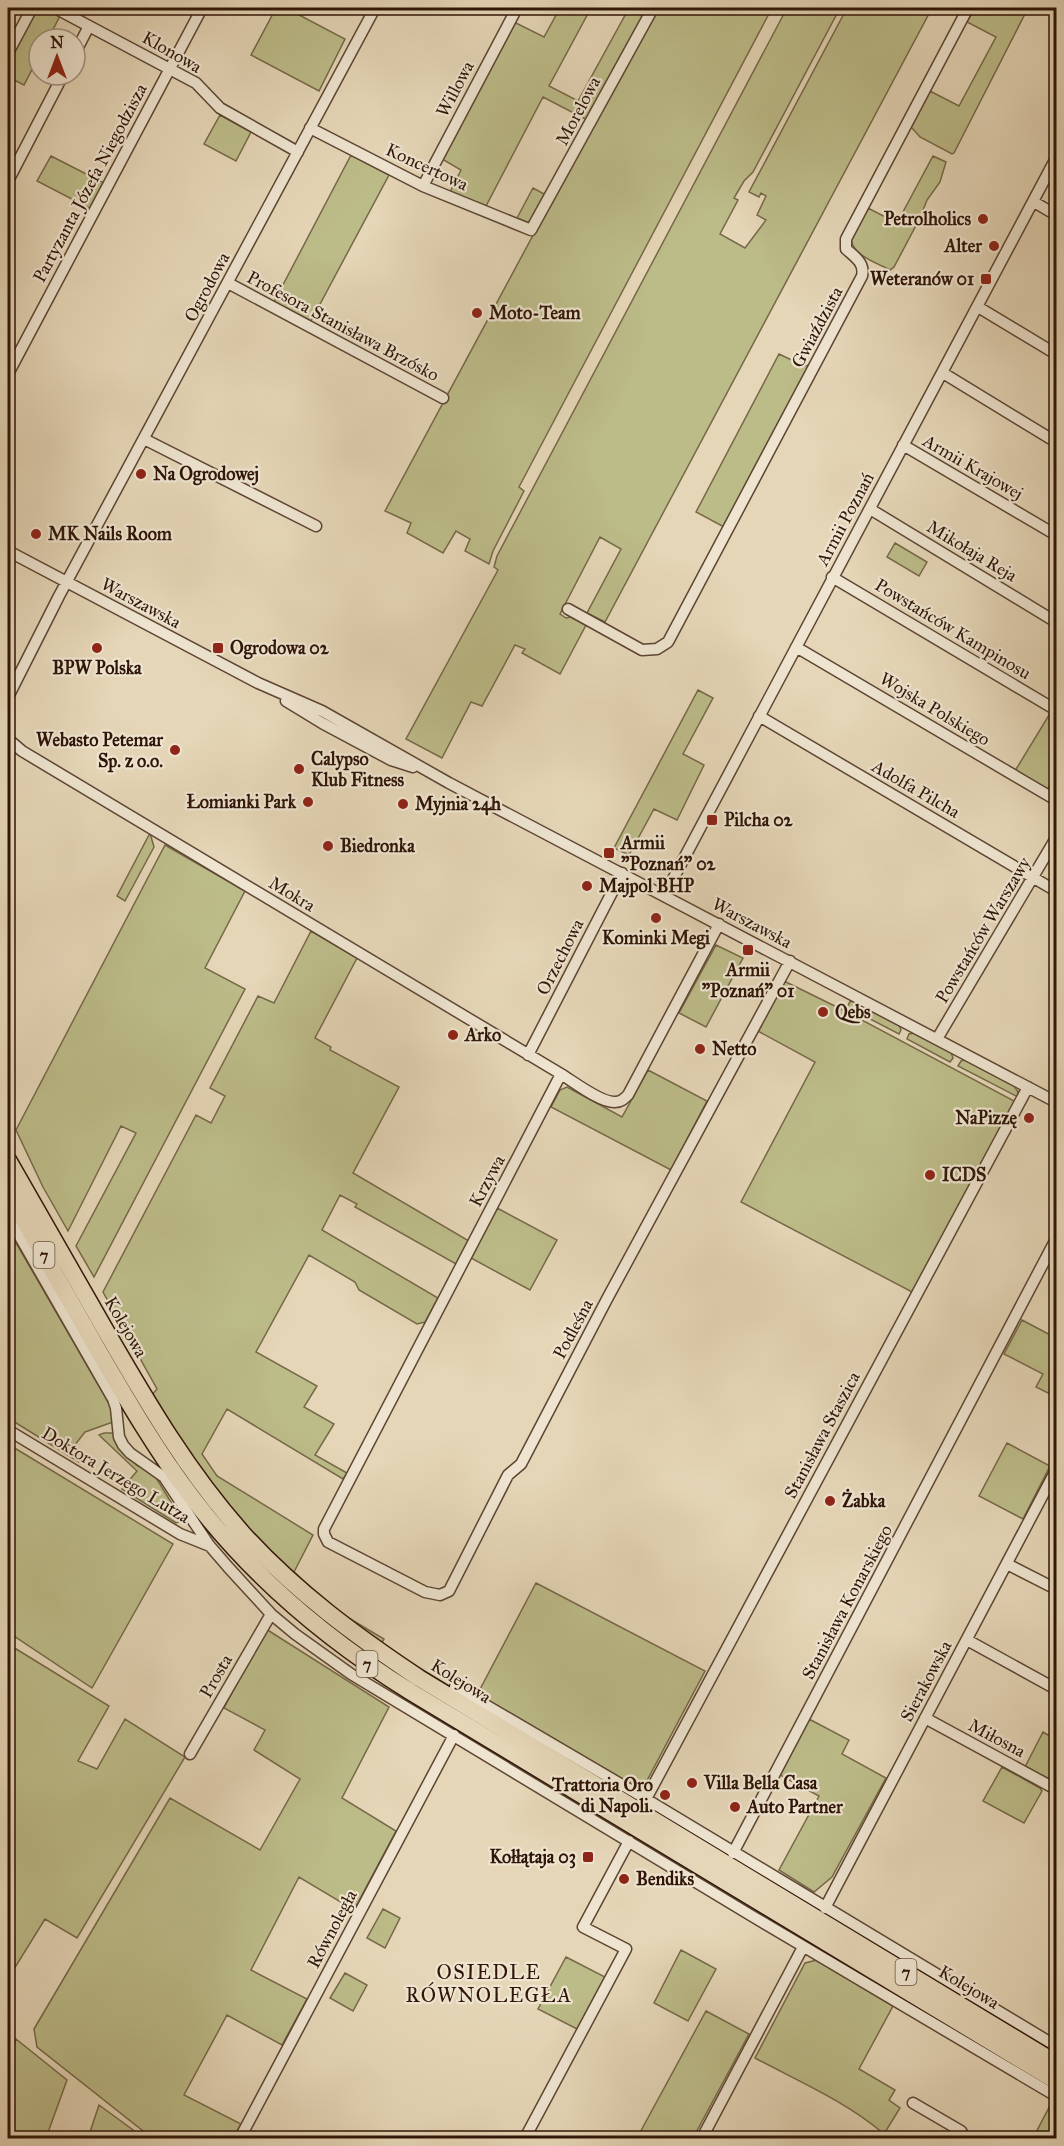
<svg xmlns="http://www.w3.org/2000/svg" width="1064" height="2146" viewBox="0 0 1064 2146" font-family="'IM FELL Great Primer',serif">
  <rect width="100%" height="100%" fill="#e5d6b7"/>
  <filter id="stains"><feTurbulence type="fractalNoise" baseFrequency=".00333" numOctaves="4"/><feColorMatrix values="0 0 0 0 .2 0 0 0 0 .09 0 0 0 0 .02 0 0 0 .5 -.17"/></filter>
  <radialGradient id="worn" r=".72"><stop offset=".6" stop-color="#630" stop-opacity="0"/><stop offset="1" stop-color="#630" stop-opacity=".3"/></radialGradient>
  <path fill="#bcbc89" stroke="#766848" stroke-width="1.5" d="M35,8H45L60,16L48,39H39V56L24,85L8,77V59Z
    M276,8H286L345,39L319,91L251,55Z
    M560,8H591L549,86L578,101L629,8H650L589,121L543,97L486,206L450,192L461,170L442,159L512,21L544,37Z
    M655,8H772L519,487L524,491L493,551L489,564L465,551L470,539L456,531L443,553L407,533L411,523L385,511Z
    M787,8H840L753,172L744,181L734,198L738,200L720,234L745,248L766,220L757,215L766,196L761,193L759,197L749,192L847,8H932L605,622L587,613L621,549L600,537L560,614L566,618L571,617L586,625L560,674L522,653L525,649L515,645L482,706L471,702L442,758L406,739L498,570L494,567L497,556Z
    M975,8H1028L954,153L952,154L920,137L911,127L930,91L959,106L996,37L967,22Z
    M220,115L251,132L236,161L204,144Z
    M351,155L389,175L311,321L274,302Z
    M51,156L104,183L91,209L37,181Z
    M933,156L946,162L940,182L927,200L920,218L894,267L890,270C877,263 854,256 851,240L868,208L897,223Z
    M533,188L548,196L532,224L517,218Z
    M779,354L804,366L810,365L724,527L696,512Z
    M895,543L927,562L919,576L887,557Z
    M698,690L713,698L683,754L704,765L677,820L654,809L629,855L614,848Z
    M1049,715L1056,719V774L1047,790L1015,771Z
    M150,833L154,847L125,901L117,896Z
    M165,845L245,891L205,968L245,989L94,1277L76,1246L136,1133L121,1126L68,1231L43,1187L16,1130Z
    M311,931L357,958L315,1038L331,1047L330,1050L399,1087L353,1173L469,1241L456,1264L355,1207L357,1204L340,1195L322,1230L438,1298L425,1322L417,1324L359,1290L355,1282L309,1255L256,1352L317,1386L304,1407L334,1424L315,1455L347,1473L343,1479L227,1409L202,1454L217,1476L313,1535L294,1572L320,1597L347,1617L384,1639L381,1644L341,1617L255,1538L185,1450L151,1396L157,1389L103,1292L196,1115L211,1123L225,1096L210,1088L258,996L274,1003Z
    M716,945L743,958L706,1027L679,1013Z
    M784,981L845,1011L1016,1102L914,1293L741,1202L815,1062L756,1030Z
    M851,1000L899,1025L901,1030L899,1034L847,1007Z
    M914,1033L951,1052L953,1058L950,1062L907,1039L909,1034Z
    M965,1060L1014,1086L1018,1092V1097L958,1066L961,1061Z
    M648,1070L707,1101L671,1170L551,1107L560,1090L567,1087L622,1117Z
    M497,1208L557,1240L530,1290L471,1258Z
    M8,1229L111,1407L113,1422L85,1432L74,1446L85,1454L79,1462L8,1418Z
    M1022,1320L1056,1338V1397L1036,1387L1043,1374L1004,1354Z
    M104,1433H115V1441L122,1452L138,1466L152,1471L180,1517L179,1522L176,1523L122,1489L137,1471L99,1435Z
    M1007,1443L1050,1466L1023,1519L979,1496Z
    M8,1444L173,1544L92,1688L8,1632Z
    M536,1583L705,1671L642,1790L477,1695Z
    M266,1629L389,1707L342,1798L396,1831L354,1910L299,1877L251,1970L307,1999L282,2045L227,2015L184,2095L241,2124L233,2138H152L37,2047L34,2029L170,1798L260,1850L300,1779L254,1750L265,1730L224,1708Z
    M8,1644L109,1706L78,1761L97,1769L125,1719L185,1757L77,1938L45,1919L11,1974L8,1972Z
    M809,1719L849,1740L842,1754L886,1778L832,1877L814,1892L779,1870L819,1796L780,1775Z
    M1043,1732L1056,1740V1781L1047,1780L1048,1778H1045L1025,1767Z
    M1002,1767L1040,1788L1042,1791L1024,1823L983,1801Z
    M383,1909L400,1918L385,1948L367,1938Z
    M681,1950L716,1969L688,2021L654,2003Z
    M566,1957L605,1977L577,2029L538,2009Z
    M817,1960L893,2006L859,2069L895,2090L889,2100L900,2108L884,2134C847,2102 798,2081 755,2058L805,1963Z
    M345,1973L367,1985L353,2011L330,1998Z
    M706,2011L749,2034L693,2138H637Z
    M16,2039L67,2080L46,2138H8V2064Z
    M1052,2102L1056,2105V2124L1047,2138H1033Z
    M99,2105L144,2138H88Z"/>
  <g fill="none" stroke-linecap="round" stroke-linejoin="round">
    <defs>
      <path id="minor" d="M55,8L196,83L220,108L298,152
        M1051,8L1056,12
        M8,53L32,8
        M75,53L89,26
        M310,128L423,186L531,230L653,8
        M8,181L63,75
        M423,186L517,8
        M1034,202L1056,215
        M228,283L443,398
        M978,307L1056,354
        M943,373L1056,442
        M8,374L202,8
        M144,439L316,526
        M903,445L1056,535
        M870,509L1056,622
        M8,551L258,683L322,711L449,783L1056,1102
        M832,577L1056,710
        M568,609L642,650L657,649L668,642L862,276C865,263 855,257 846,249V239L968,8
        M796,647L1056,800
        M8,697L59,596L375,8
        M286,701L322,723L391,760L413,767
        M759,716L1056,891
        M8,739L22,751L561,1074
        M664,896L1056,158
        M719,924L628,1095C624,1099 621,1102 615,1102C601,1103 574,1082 561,1074L324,1529V1534L328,1542L425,1592L440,1595L449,1591L508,1475L521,1464L607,1299L790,961
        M937,1039L1056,838
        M528,1055L622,873
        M8,1216L113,1399L116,1408L119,1437L123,1445L130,1453L164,1477L209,1545L228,1567L271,1614L295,1634L351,1674L752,1916L1056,2096
        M8,1430L180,1534L210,1546
        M1007,1564L1056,1589
        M967,1640L1056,1689
        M455,1687L646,1799L1056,2046
        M925,1718L1052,1787
        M190,1754L271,1614
        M646,1799L1028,1087
        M733,1853L1056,1239
        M825,1908L1056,1470
        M913,2103L961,2131L965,2138
        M240,2138L454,1735
        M525,2138L626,1949L583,1927L629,1841
        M702,2138L803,1947"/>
      <path id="highway" d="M8,1160C41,1218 74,1275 107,1333C148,1404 189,1474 244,1535C296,1592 356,1636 419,1678L1056,2063
        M8,1192C38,1245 68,1297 98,1350C127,1400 156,1450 191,1496C251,1576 326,1639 411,1692L1056,2081"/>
    </defs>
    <use href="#minor" stroke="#5c4533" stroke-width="13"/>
    <use href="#highway" stroke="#2f1507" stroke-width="19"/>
    <use href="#minor" stroke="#eee4d0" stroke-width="10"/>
    <use href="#highway" stroke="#e5d6b7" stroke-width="16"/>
  </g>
  <g fill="#8f2418" stroke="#eee4d0" stroke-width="2">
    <circle cx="983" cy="219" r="6"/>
    <circle cx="994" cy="246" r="6"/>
    <rect x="980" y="273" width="12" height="12" rx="3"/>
    <circle cx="477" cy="313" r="6"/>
    <circle cx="141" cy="474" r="6"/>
    <circle cx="36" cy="534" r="6"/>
    <circle cx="97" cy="648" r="6"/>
    <rect x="212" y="642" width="12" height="12" rx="3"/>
    <circle cx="175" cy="750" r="6"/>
    <circle cx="299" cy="769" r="6"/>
    <circle cx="308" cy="802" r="6"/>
    <circle cx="403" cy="804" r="6"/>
    <rect x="706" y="814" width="12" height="12" rx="3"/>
    <circle cx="328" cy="846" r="6"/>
    <rect x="603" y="847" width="12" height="12" rx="3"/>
    <circle cx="587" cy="886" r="6"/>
    <circle cx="656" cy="918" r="6"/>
    <rect x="742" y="944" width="12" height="12" rx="3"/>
    <circle cx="823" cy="1012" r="6"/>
    <circle cx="453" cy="1035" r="6"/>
    <circle cx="700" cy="1049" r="6"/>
    <circle cx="1029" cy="1118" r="6"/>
    <circle cx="930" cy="1175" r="6"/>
    <circle cx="830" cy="1501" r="6"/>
    <circle cx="692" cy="1783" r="6"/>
    <circle cx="665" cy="1795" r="6"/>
    <circle cx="735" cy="1807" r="6"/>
    <rect x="582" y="1851" width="12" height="12" rx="3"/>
    <circle cx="624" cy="1879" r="6"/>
  </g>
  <g text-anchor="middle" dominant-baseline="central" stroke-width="4.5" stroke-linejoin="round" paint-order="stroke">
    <g fill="#eee4d0" stroke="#685343" stroke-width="1.5">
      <rect x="33.5" y="1242" width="21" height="26" rx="4.5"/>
      <rect x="356.5" y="1651" width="21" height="26" rx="4.5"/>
      <rect x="895.5" y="1959" width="21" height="26" rx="4.5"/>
    </g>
    <g font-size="16" font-weight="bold" fill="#2f1507">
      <text x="44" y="1255">7</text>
      <text x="367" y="1664">7</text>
      <text x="906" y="1972">7</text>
    </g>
    <g font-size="18" fill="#2f1507" stroke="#eee4d0">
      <text transform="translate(172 52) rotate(30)">Klonowa</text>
      <text transform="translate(455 89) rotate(-62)">Willowa</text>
      <text transform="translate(578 111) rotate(-62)">Morelowa</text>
      <text transform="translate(427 167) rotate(25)">Koncertowa</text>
      <text transform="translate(90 183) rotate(-62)">Partyzanta Józefa Niegodzisza</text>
      <text transform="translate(207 287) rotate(-62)">Ogrodowa</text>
      <text transform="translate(343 326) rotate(28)">Profesora Stanisława Brzósko</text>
      <text transform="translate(817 327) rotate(-62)">Gwiaździsta</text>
      <text transform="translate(973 467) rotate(30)">Armii Krajowej</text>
      <text transform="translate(845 519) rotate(-62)">Armii Poznań</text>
      <text transform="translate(972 551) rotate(31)">Mikołaja Reja</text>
      <text transform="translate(141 603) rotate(28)">Warszawska</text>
      <text transform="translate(953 629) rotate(31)">Powstańców Kampinosu</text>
      <text transform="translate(935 709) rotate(31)">Wojska Polskiego</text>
      <text transform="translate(916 789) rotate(30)">Adolfa Pilcha</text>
      <text transform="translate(292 894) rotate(31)">Mokra</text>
      <text transform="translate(752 923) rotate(28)">Warszawska</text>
      <text transform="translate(983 930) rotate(-59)">Powstańców Warszawy</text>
      <text transform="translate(560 957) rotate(-63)">Orzechowa</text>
      <text transform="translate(487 1181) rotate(-62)">Krzywa</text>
      <text transform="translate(126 1327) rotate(60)">Kolejowa</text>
      <text transform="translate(573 1329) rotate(-62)">Podleśna</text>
      <text transform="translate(822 1435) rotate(-62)">Stanisława Staszica</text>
      <text transform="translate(116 1475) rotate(31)">Doktora Jerzego Lutza</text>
      <text transform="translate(847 1602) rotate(-62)">Stanisława Konarskiego</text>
      <text transform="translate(216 1676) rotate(-60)">Prosta</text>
      <text transform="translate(461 1681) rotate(32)">Kolejowa</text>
      <text transform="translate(926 1681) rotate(-62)">Sierakowska</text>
      <text transform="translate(997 1738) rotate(28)">Miłosna</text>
      <text transform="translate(332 1929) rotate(-62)">Równoległa</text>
      <text transform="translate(969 1987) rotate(31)">Kolejowa</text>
    </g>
    <g font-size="18" font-weight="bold" fill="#2f1507" stroke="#eee4d0" text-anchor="start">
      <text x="971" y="219" text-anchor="end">Petrolholics</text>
      <text x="982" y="246" text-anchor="end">Alter</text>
      <text x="974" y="279" text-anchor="end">Weteranów 01</text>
      <text x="489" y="313">Moto-Team</text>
      <text x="153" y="474">Na Ogrodowej</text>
      <text x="48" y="534">MK Nails Room</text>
      <text x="230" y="648">Ogrodowa 02</text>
      <text x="97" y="668" text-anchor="middle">BPW Polska</text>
      <text x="163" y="740" text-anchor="end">Webasto Petemar<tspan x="163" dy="21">Sp. z o.o.</tspan></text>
      <text x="311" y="759">Calypso<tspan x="311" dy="21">Klub Fitness</tspan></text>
      <text x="296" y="802" text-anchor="end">Łomianki Park</text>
      <text x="415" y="804">Myjnia 24h</text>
      <text x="724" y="820">Pilcha 02</text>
      <text x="621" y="843">Armii<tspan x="621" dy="21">"Poznań" 02</tspan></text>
      <text x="340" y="846">Biedronka</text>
      <text x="599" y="886">Majpol BHP</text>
      <text x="656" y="938" text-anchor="middle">Kominki Megi</text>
      <text x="748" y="970" text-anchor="middle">Armii<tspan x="748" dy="21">"Poznań" 01</tspan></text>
      <text x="835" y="1012">Qebs</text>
      <text x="465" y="1035">Arko</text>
      <text x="712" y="1049">Netto</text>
      <text x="1017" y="1118" text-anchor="end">NaPizzę</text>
      <text x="942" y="1175">ICDS</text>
      <text x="842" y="1501">Żabka</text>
      <text x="704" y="1783">Villa Bella Casa</text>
      <text x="653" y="1785" text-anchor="end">Trattoria Oro<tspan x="653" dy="21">di Napoli.</tspan></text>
      <text x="747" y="1807">Auto Partner</text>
      <text x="576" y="1857" text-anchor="end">Kołłątaja 03</text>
      <text x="636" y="1879">Bendiks</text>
    </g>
    <g font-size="20" letter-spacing="1.5" fill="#2f1507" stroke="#eee4d0">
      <text x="489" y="1972">OSIEDLE<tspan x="489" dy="23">RÓWNOLEGŁA</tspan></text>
    </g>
  </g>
  <rect width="1064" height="2146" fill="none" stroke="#e5d6b7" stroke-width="30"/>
  <rect x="9" y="9" width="1046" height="2128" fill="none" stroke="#2f1507" stroke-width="3"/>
  <rect x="15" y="15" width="1034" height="2116" fill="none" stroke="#2f1507" stroke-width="1.5"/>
  <g transform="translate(57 57)"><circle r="28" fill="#eee4d0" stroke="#a29180" stroke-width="1.5"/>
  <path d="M0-4.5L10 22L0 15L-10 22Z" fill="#8f2418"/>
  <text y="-9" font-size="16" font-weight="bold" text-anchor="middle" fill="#2f1507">N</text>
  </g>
  <rect width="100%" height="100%" filter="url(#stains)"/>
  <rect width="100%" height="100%" fill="url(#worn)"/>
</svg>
